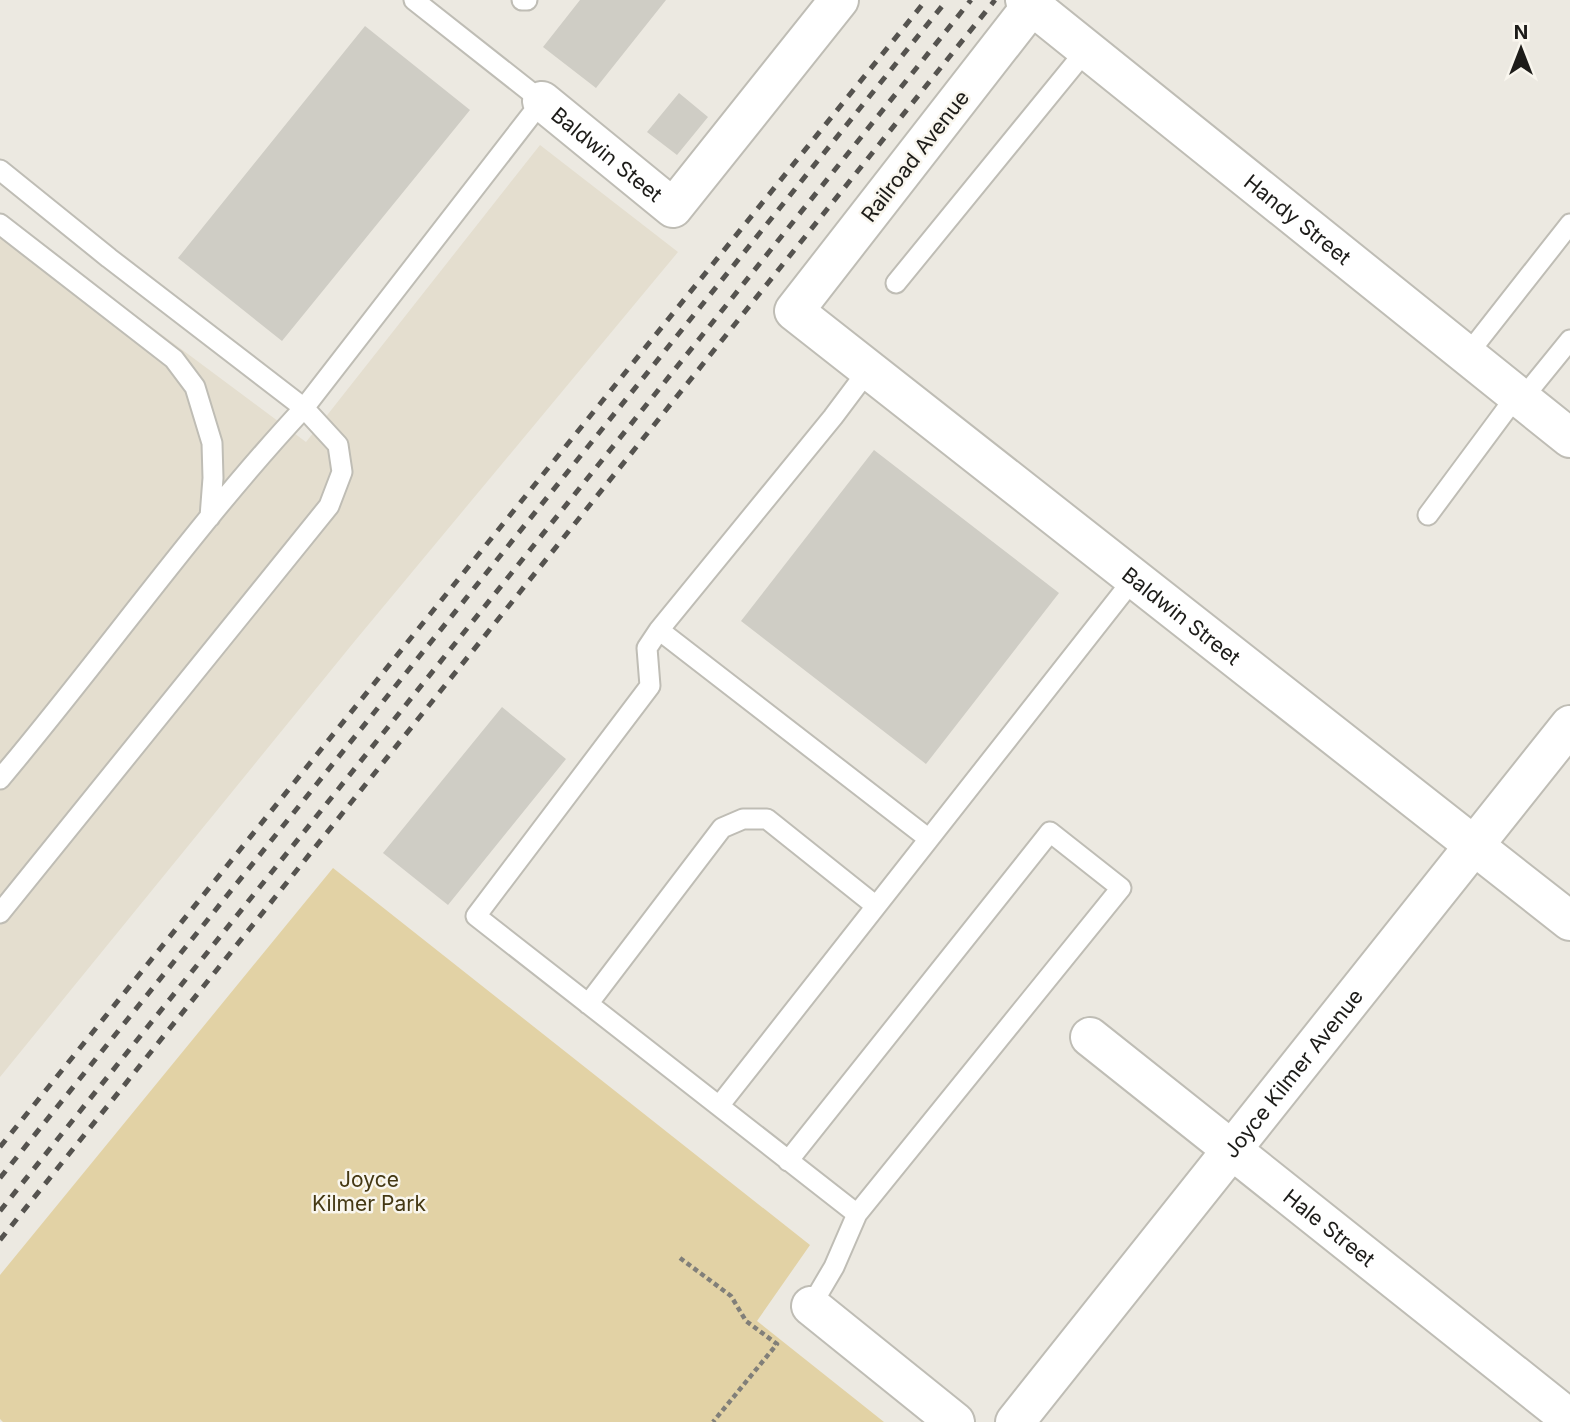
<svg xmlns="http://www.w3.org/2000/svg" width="1570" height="1422" viewBox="0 0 1570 1422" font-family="Inter,sans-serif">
  <rect width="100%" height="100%" fill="#ece9e1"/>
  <path fill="#e4decf" d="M540,145L678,252L354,642L0,1077V214L306,442Z"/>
  <path fill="#e2d2a5" d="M333,868L810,1245L757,1321L884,1422H3L0,1419V1275Z"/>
  <path fill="#cfcdc5" d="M580,0H666L596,88L543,47Z
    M365,26L470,110L282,341L178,258Z
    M679,93L708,117L677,155L647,132Z
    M874,450L1059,593L926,764L741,621Z
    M502,707L566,759L448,905L383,853Z"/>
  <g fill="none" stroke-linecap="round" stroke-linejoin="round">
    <defs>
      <path id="lane" d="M522,0H527
        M0,170L109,258L304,408L542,101L414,0
        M0,224L174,359L195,387L212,443L213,478L210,517
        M896,283L1087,49
        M1467,355L1570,224
        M1522,399L1570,340
        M1428,515L1517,395
        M659,630L929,839
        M0,779C103,657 195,525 304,408L338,445L342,472L329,506L0,913
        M588,1004L722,828L743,819H767L876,906
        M719,1106L1135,577
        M788,1161L1050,832L1121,888L857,1214
        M811,1306L834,1267L857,1214L476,916L650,686L647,648L659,630L833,417L869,369"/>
      <g id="street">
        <path id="s1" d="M1025,0L1570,438"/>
        <path id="s2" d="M1036,0L794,311L1570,921"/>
        <path id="s3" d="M542,101L673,208L839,0"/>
        <path id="s4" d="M1090,1037L1570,1419"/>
        <path d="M811,1306L955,1422"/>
        <path id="s5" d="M1015,1422L1570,725"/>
      </g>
    </defs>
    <use href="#lane" stroke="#bfbdb5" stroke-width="23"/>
    <use href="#street" stroke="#bfbdb5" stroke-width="42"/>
    <path stroke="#817f79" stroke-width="4.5" stroke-dasharray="5 3.5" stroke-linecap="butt" d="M680,1258L731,1296L746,1321L777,1344L713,1422"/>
    <use href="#lane" stroke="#fff" stroke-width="19"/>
    <use href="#street" stroke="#fff" stroke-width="38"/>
    <path stroke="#55534f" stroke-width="5" stroke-dasharray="9 9" stroke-linecap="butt" d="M0,1147L926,0
      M0,1178L947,0
      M0,1211L971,0
      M0,1240L995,0"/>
  </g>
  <g text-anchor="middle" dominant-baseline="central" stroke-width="5" stroke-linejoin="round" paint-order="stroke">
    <g font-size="21" fill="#1d1c19" stroke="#f9f6ee">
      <text stroke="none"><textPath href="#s3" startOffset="84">Baldwin Steet</textPath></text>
      <text transform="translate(915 156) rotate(-52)">Railroad Avenue</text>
      <text stroke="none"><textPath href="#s1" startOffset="350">Handy Street</textPath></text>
      <text stroke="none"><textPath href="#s2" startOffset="887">Baldwin Street</textPath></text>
      <text stroke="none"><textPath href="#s5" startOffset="446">Joyce Kilmer Avenue</textPath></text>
      <text stroke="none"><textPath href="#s4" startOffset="306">Hale Street</textPath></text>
    </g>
    <g font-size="21" fill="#443813" stroke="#f9f6ee">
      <text x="369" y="1179">Joyce<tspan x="369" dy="24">Kilmer Park</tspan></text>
    </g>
  </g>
  <g transform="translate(1521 49)" stroke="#f9f6ee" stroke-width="5" paint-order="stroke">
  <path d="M0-5L12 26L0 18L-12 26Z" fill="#1d1c19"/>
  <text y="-10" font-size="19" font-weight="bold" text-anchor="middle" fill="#1d1c19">N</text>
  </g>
</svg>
